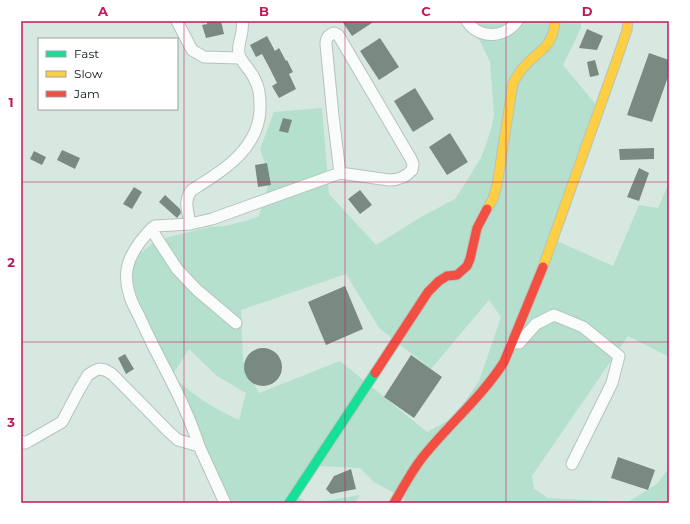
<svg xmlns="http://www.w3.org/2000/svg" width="690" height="524" viewBox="0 0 690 524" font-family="Montserrat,sans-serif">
  <rect width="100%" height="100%" fill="#d7e8e0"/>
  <path fill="#b5e0cd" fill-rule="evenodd" d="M467,21H581V28L563,65L597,106L557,241L613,266L639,205L658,208L669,183V357L628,336L532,476L534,489L548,498L628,502L657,484L669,468V503H403L405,499L374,482L360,468L318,466L298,498L310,503H221L134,306L131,261L154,242L169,237L210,227L224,226L246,221L259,216L270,178L260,149L274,112L322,108L329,194L376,245L421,217L455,199L481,158L491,130L494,115L490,62L478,37ZM346,274L379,328L431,369L489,300L501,317L479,381L454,417L427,432L340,361L259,393L243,361L241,310ZM189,349L217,376L246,393L239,420C214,409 192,394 172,376Z
    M360,495L355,503H312Z"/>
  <path fill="#788a82" d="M207,21H221L224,34L206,38L202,25L207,24Z
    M342,21H375L352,36Z
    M587,29L603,36L597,50L579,48Z
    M267,36L275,51L279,48L286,61L287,60L293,72L289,74L296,89L279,98L272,86L277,83L269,67L262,54L256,57L250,45Z
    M380,38L399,67L379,80L360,51Z
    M649,53L669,60V74L652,122L627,115Z
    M595,60L599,75L590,77L587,62Z
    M415,88L434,119L413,132L394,101Z
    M283,118L292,120L288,133L279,131Z
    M450,133L468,162L447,175L429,147Z
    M654,148V159L620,160L619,149Z
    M62,150L80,158L75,169L57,160Z
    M34,151L46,157L42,165L30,159Z
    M267,163L271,185L258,187L255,165Z
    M639,168L649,173L639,201L627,197Z
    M134,187L142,192L132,209L123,204Z
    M360,190L372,205L360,214L348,199Z
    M165,195L180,209L181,213L177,218L159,202Z
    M345,286L363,329L326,345L308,302Z
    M244 367a19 19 0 1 1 38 0a19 19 0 1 1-38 0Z
    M125,354L134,369L126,374L118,358Z
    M411,355L442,377L414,418L384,397Z
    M618,457L655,470L648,490L611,478Z
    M351,469L356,489L331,494L326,489L334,476Z"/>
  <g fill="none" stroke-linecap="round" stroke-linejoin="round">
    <defs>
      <path id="street" d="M177,21L192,50L204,57L240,58
        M467,21C479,40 505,38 517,21
        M334,33L338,35L340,38L411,159L413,164L412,170C406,177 398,180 389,180L340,173L333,116L326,44C326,38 328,35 334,33Z
        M190,224C188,211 183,200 192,190C224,170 262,147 260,104C260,96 259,87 255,80C252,72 244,65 240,57C235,46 245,33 242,21
        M151,229L177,269L197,290L236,323
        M512,343H519L536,324L554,315L583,327L619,356L612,383L572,464
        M21,441L25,443L29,441L62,422L79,390L88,375L94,371L99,369L105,370L112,374L169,432L178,440L199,446L225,503
        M199,446C185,401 159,361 140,318C136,310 131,302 129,293C123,273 128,258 140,242C145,236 149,230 155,226L190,224L212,219L340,173"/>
      <path id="fast" d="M289,503L375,373"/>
      <path id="slow" d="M487,209L493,199L497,185L513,83C516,78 518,74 522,69C537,50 553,50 555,21
        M543,267L616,62L627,30L628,21"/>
      <path id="jam" d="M375,373L428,292L439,281L447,276L457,275L467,266L470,259L477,228L487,209
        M394,503C403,488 411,472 422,458C448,425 481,398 504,362L543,267"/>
    </defs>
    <use href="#street" stroke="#b6c3bd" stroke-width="13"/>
    <use href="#fast" stroke="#b6c3bd" stroke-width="11"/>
    <use href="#slow" stroke="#b6c3bd" stroke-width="11"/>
    <use href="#jam" stroke="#b6c3bd" stroke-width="11"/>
    <use href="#street" stroke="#f9fcfa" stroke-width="11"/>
    <use href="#fast" stroke="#16e098" stroke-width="9"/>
    <use href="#slow" stroke="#ffcf43" stroke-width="9"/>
    <use href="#jam" stroke="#f24e42" stroke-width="9"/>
  </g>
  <path fill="none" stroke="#c2185b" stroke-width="1" stroke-opacity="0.55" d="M184,21V503M345,21V503M506,21V503M21,182H669M21,342H669"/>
  <rect width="690" height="524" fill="none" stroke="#ffffff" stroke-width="44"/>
  <rect x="38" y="38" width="140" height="72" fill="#ffffff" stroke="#9da19f"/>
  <rect x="46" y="51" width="20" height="6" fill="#16e098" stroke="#9da19f"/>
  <text x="74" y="58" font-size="12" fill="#0a1510">Fast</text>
  <rect x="46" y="71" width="20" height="6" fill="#ffcf43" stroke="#9da19f"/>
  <text x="74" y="78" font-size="12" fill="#0a1510">Slow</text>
  <rect x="46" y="91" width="20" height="6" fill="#f24e42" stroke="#9da19f"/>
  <text x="74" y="98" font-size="12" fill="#0a1510">Jam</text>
  <rect x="22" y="22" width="646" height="480" fill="none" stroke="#c2185b" stroke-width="1.5"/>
  <g font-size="13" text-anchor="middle" font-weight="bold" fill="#c2185b">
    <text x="103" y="16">A</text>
    <text x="264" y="16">B</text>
    <text x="426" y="16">C</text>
    <text x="587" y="16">D</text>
    <text x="11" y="107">1</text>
    <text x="11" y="267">2</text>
    <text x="11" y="427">3</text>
  </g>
</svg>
